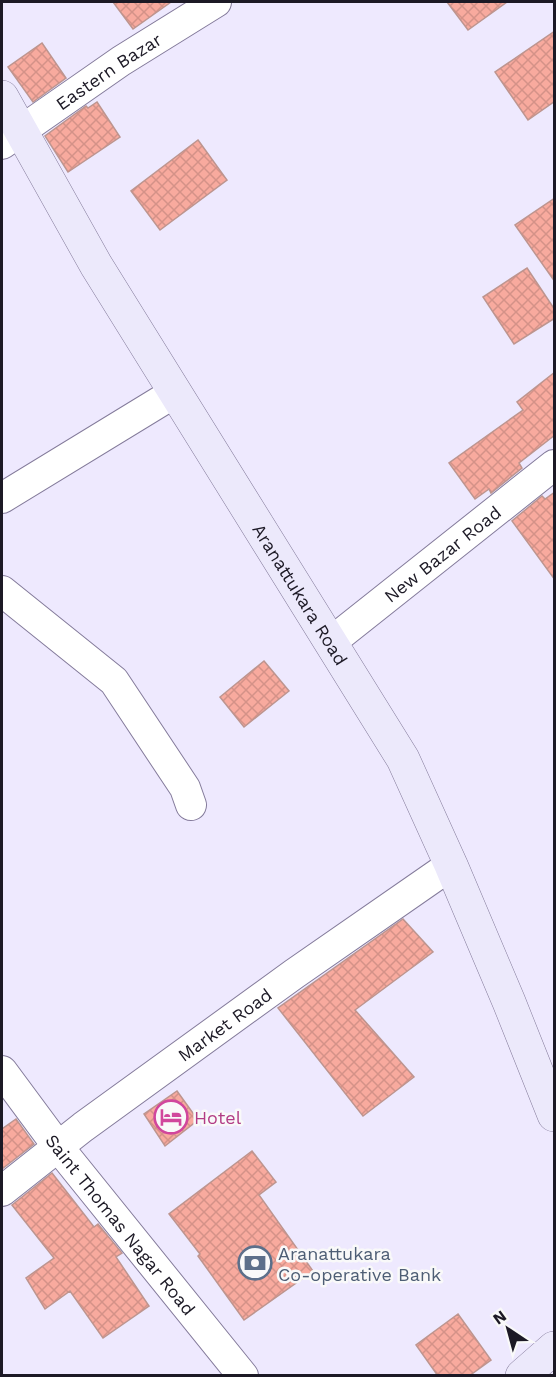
<svg xmlns="http://www.w3.org/2000/svg" width="556" height="1377" viewBox="0 0 556 1377" font-family="'Work Sans',sans-serif">
  <defs>
    <pattern id="building-cross-hatch" width="8" height="8" patternUnits="userSpaceOnUse" patternTransform="scale(1.5)"><rect width="8" height="8" fill="#f8aa9e"/><path d="M0 0l8 8M0 8l8-8" fill="none" stroke="#d49288"/></pattern>
  </defs>
  <rect width="100%" height="100%" fill="#eee9fe"/>
  <path fill="url(#building-cross-hatch)" stroke="#bd958f" stroke-width="1.5" d="M113,2H171L133,29Z
    M447,2H507L468,30Z
    M555,31V101L528,120L495,72Z
    M42,43L66,78L33,102L8,67Z
    M97,102L120,137L68,172L45,136L86,106L88,108Z
    M198,140L227,180L160,230L131,191Z
    M555,198V282L515,225Z
    M527,268L555,310V318L514,344L483,297Z
    M555,372V435L519,463L522,468L491,493L489,489L475,499L449,463L523,410L517,402Z
    M555,492V580L512,521L542,496L545,499Z
    M264,661L289,691L244,727L220,697Z
    M403,919L433,952L355,1010L414,1077L363,1116L278,1008Z
    M177,1091L198,1120L165,1146L144,1114Z
    M16,1119L34,1144L2,1169V1129Z
    M252,1151L276,1182L259,1195L313,1271L244,1320L198,1256L200,1254L169,1214Z
    M52,1173L94,1227L98,1224L122,1253L116,1257L149,1306L103,1338L70,1291L45,1309L26,1278L54,1258L12,1205Z
    M458,1314L491,1360L469,1376H438L416,1345Z"/>
  <g fill="none" stroke-linecap="round" stroke-linejoin="round">
    <defs>
      <g id="street">
        <path id="s1" d="M2,144L121,61L216,2"/>
        <path d="M2,498L174,393"/>
        <path d="M2,591L114,681L185,788L191,805"/>
        <path id="s2" d="M331,642L554,465"/>
        <path id="s3" d="M2,1071L59,1148L243,1376"/>
        <path id="s4" d="M2,1191L83,1127L294,974L451,865"/>
      </g>
      <g id="secondary">
        <path id="s5" d="M2,97L96,265L403,759L451,865L509,1002L554,1115"/>
        <path d="M522,1376L554,1348"/>
      </g>
    </defs>
    <use href="#street" stroke="#847b9b" stroke-width="32"/>
    <use href="#secondary" stroke="#847b9b" stroke-width="34"/>
    <use href="#street" stroke="#fff" stroke-width="30"/>
    <use href="#secondary" stroke="#ece9fb" stroke-width="33"/>
  </g>
  <defs>
    <symbol id="hotel-ring" viewBox="-11 -11 22 22"><circle r="9.5" fill="#f9f9f9" stroke="#d1479c" stroke-width="1.5"/><path d="M-6-4.5h1.5V1H6V5H4.5V3h-9V5H-6ZM-4 0a1.8 1.8 0 1 1 3.6 0ZM.5 0V-2.5h3Q6-2.5 6 0Z" fill="#d1479c"/></symbol>
    <symbol id="bank-ring" viewBox="-11 -11 22 22"><circle r="9.5" fill="#f9f9f9" stroke="#5c6f8a" stroke-width="1.5"/><path d="M-6-4H6V4H-6ZM0-2.3a2.3 2.3 0 1 0 0 4.6a2.3 2.3 0 1 0 0-4.6Z" fill="#5c6f8a"/></symbol>
  </defs>
  <g fill-rule="evenodd">
    <use href="#hotel-ring" x="152" y="1098" width="38" height="38"/>
    <use href="#bank-ring" x="236" y="1244" width="38" height="38"/>
  </g>
  <g text-anchor="middle" dominant-baseline="central" stroke-width="5" stroke-linejoin="round" paint-order="stroke">
    <g font-size="18" fill="#1c1925" stroke="#f9f9f9">
      <text stroke="none"><textPath href="#s1" startOffset="129">Eastern Bazar</textPath></text>
      <text stroke="none"><textPath href="#s2" startOffset="142">New Bazar Road</textPath></text>
      <text stroke="none"><textPath href="#s5" startOffset="580">Aranattukara Road</textPath></text>
      <text stroke="none"><textPath href="#s4" startOffset="278">Market Road</textPath></text>
      <text stroke="none"><textPath href="#s3" startOffset="194">Saint Thomas Nagar Road</textPath></text>
    </g>
    <g font-size="18" fill="#b23c85" stroke="#f9f9f9" text-anchor="start">
      <text x="194" y="1117">Hotel</text>
    </g>
    <g font-size="18" fill="#4e5e75" stroke="#f9f9f9" text-anchor="start">
      <text x="278" y="1253">Aranattukara<tspan x="278" dy="21">Co-operative Bank</tspan></text>
    </g>
  </g>
  <rect width="556" height="1377" fill="none" stroke="#1c1925" stroke-width="6"/>
  <g transform="translate(508 1329) rotate(324)" stroke="#f9f9f9" stroke-width="4.5" paint-order="stroke">
  <path d="M0-4.5L10 22L0 15L-10 22Z" fill="#1c1925"/>
  <text y="-9" font-size="16" font-weight="bold" text-anchor="middle" fill="#1c1925">N</text>
  </g>
</svg>
